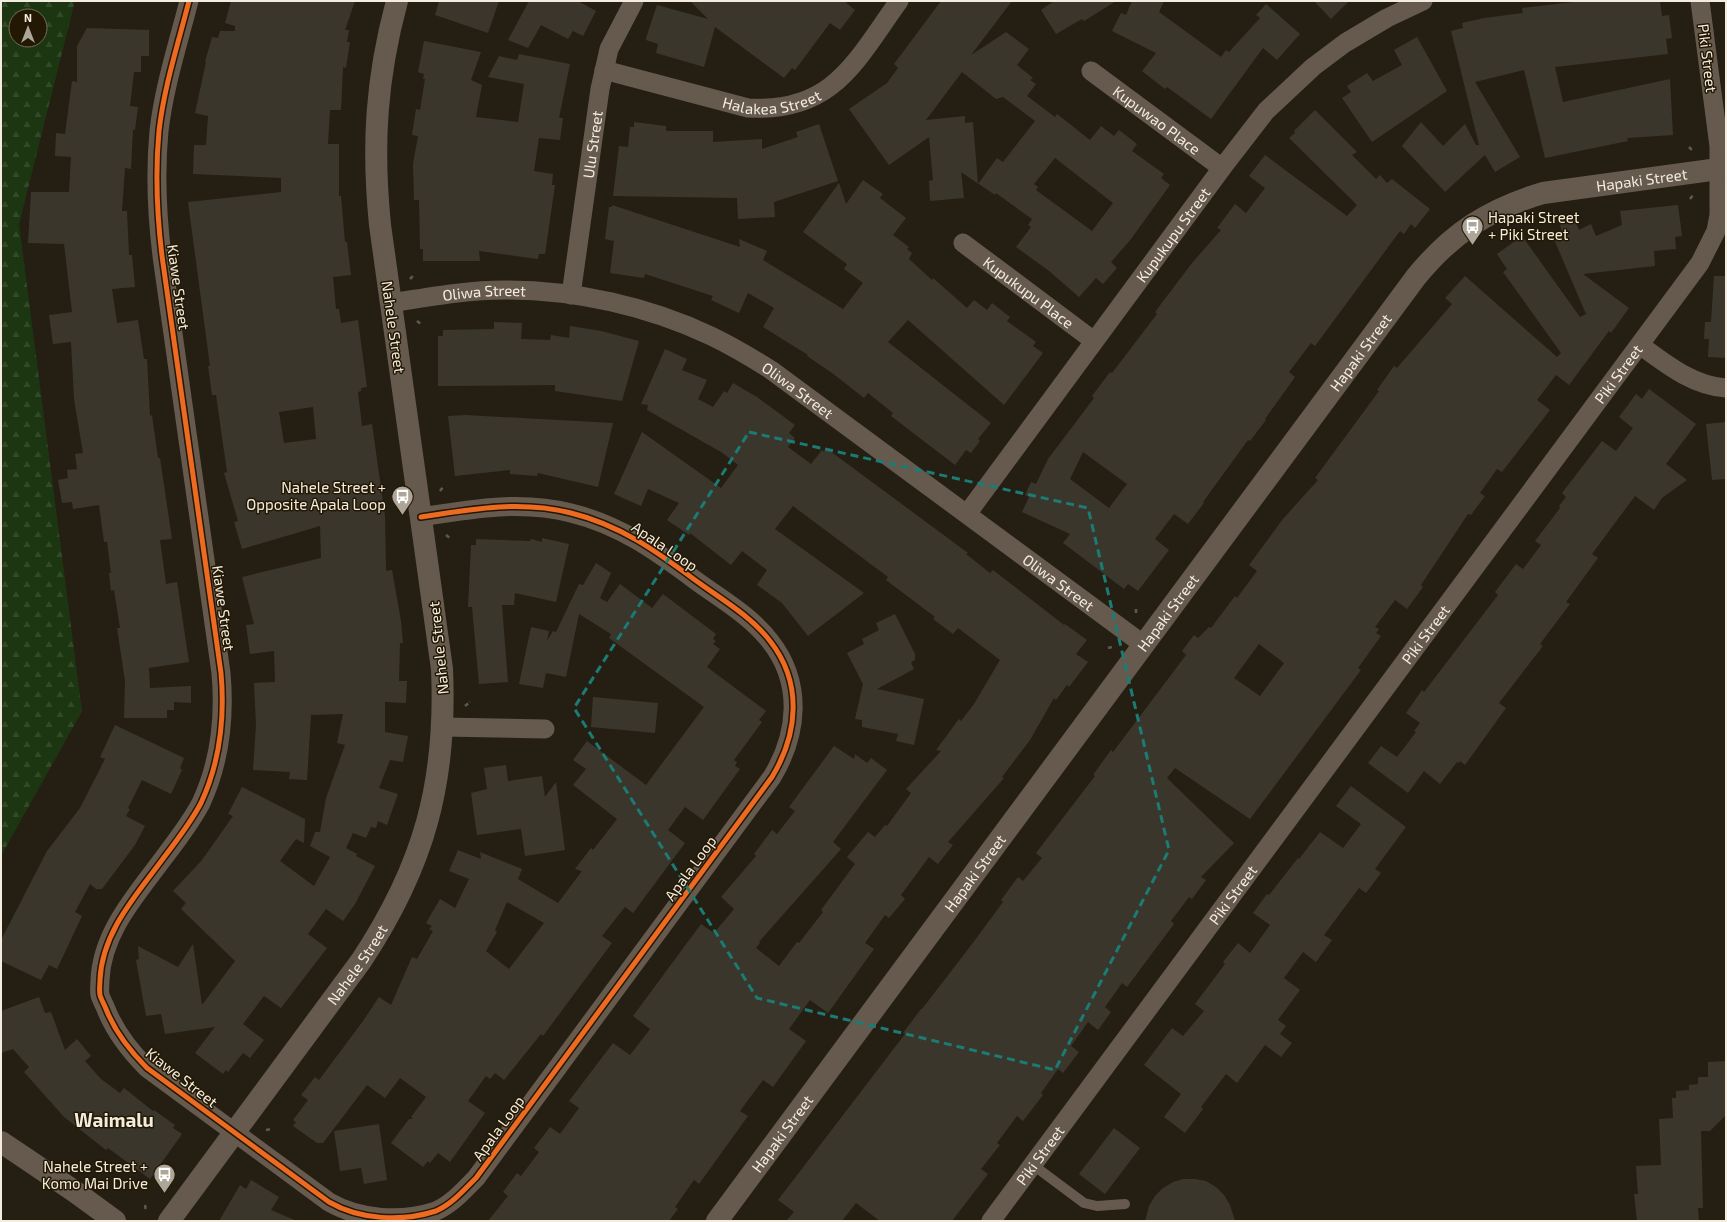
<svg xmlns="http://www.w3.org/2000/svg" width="1727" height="1222" viewBox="0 0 1727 1222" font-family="'Exo 2',sans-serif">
  <defs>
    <pattern id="forest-firs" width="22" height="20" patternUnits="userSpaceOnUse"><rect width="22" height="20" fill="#1d3612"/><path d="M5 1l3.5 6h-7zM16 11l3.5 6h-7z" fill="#334a29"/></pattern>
  </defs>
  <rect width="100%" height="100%" fill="#251f13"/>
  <path fill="url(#forest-firs)" fill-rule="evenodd" d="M1,1H75L19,224L82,711L1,856ZM16,16H40V40H16Z"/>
  <path fill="#3b362b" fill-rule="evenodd" d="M231,1H355L345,30H349L347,42H350L346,68L343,67L341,110H330L328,144H339V196H341L345,242H347L351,275L333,277L336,309H339L341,323L358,320L367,387L361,388V391L358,392L362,426L372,424L385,516L386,571L392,570L401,621L403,643H400L399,681H407L406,703L385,702V732L408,736L403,762L390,760L379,788L398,794L387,825L378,821L376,828L371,827L366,838L353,833L346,848L357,854L356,856L375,866L355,904L343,921L326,909L308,934L327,948L281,1008L264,996L243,1024L264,1040L250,1058L243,1053L228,1072L226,1070L223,1074L195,1053L215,1027L165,1034L161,1014L146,1016L136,960L139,959L138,946L178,967L193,944L202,1005L235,961L181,909L186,903L173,891L202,860L233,816L228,814L242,787L305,819L304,843L296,839L280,861L314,886L330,857L310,846L315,832H320L326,798L345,745L337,743L343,714L311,715L307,780L289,779L290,772L253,770L256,725L254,683L275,682L274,651L250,654L246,625L254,624L242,577L321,558L320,526L242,549L234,522L238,521L224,473L227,472L216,395H212L208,366H210L188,202L281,192V178L193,174L194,145H206L208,116L195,113L206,62H205L212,37L218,38L220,31H235V26L225,23ZM313,407L316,439L284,443L279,412Z
    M439,1H499L488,33L435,15Z
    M529,1H578L596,11L583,36L573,31L568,39L541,25L528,48L508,40Z
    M690,1H844L855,10L840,30L830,23L795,70L792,68L784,78L715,27L704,67L656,53L658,44L646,40V38L657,5L708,19Z
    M941,1H1012L971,55L1006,32L1029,49L1017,65L1033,78L1030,80L1036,84L1027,96L1055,117L1057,114L1090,140L1101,126L1114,136L1119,130L1137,144L1132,151L1164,174L1161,178L1170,185L1131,239L1111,262L1117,268L1103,284L1096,278L1079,297L1049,271L1016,247L1031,227L1028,225L1032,219L996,193L995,195L961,172L964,198L930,201L929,181L933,180L929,137L889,165L849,109L887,83L898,68L894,64ZM962,72L996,99L1003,97L1035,121L1003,162L997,158L978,184L973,122L965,123V116L926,120ZM1055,158L1113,203L1092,231L1036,190L1038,187L1034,184Z
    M1054,1H1116L1084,21L1082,19L1056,34L1041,10Z
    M1132,1H1164L1159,12L1221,57L1226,50L1229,52L1260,18L1256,15L1266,4L1300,34L1277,60L1263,48L1211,119L1167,87L1165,89L1142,71L1156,53L1112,31L1121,13L1126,15Z
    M1314,1H1349L1331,19Z
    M1574,1H1660L1662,16L1669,15L1672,38L1666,39L1668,54L1555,67L1563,102L1670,79L1673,135L1627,138L1628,141L1545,158L1524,70L1475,82L1520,157L1495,172L1485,155L1445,192L1402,146L1421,122L1443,146L1465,124L1476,145H1479L1451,31L1463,28L1462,23L1484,18L1523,13L1522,8L1574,2Z
    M87,28L149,30V56H141V72H134L130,106L138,107L135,130L133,129L131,169L125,168L122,211H127L129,255H132L135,287L112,289L117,323L138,320L144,359H147L150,416L152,415L158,458H160L172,539L160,540L166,584L177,582L189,662L149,668L150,688L191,686V703L174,702V710H167V718H124L125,681L117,628H120L114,590L111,591L109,573H111L107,542H104L99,505L73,509L72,502L62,503L58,480L68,478L67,470L77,469L75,454L83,453L74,399L71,342L53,344L49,315L72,312L64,244L28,243L31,192H69L71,157L55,156L56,133L65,134L72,81L77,82V46Z
    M1417,37L1447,91L1372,142L1342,98L1351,92L1347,86L1367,73L1373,81L1402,65L1394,50Z
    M424,41L481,52L471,80L482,85L476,117L518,122L524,84L488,77L499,56L517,60L519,54L570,64L559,118H563L560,140L539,138L534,171L553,174L552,185H555L545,254H539L538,259L479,251L480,261H423V249H420L419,200H414L413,164L418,136L412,135L416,109L420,110L425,79H423L424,74L418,72Z
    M1315,110L1357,152L1352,155L1376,179L1380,175L1387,183L1392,179L1430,209L1415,228L1411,224L1404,234L1400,231L1315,346L1311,343L1289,372L1295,377L1265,419L1266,420L1250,441L1248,440L1203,502L1204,503L1188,524L1174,514L1155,539L1169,550L1138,591L1128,584L1124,589L1063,543L1070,534L1022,512L1029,497L1025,495L1031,482L1036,484L1048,459L1094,398L1092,396L1110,372L1112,373L1157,314L1155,312L1192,263L1221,230L1217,228L1235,204L1246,213L1265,188L1249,176L1265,155L1347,216L1357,205L1289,138L1295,133L1294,131ZM1083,452L1127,484L1109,508L1070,479Z
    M634,122L666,126V131H713V142L762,139V149L798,137L796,132L819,124L838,181L774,202L775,217L738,219L737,198L613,196L619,146L628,147L630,127H634Z
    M863,180L883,194L880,198L906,218L893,235L909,247L907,249L912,253L909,259L932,280L933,278L967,308L974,300L987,310L992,303L1010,317L1007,321L1036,342L1033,346L1043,353L1004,405L908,320L888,342L991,423L978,439L980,441L971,453L966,450L955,465L891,416L893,413L868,393L864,398L832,373L807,356L808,355L763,327L774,308L748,293L739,313L711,300L713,296L645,274L644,278L610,273L614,241L605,239L609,207H612V205L740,247L739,239L767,251L763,260L843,309L863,283L844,269L847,264L803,232L839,183L846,204Z
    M1678,205L1682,236L1675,237L1676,249L1654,251L1655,266L1583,274L1629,308L1611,333L1609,331L1569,385L1556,375L1537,400L1550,410L1502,472L1497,469L1480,493L1485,496L1471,515L1468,514L1421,585L1423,587L1407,609L1395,600L1375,627L1379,629L1376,633L1381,636L1358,668L1361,670L1250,819L1175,768L1167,778L1234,843L1201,877L1206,880L1192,899L1189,897L1171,921L1174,924L1127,987L1122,983L1105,1007L1111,1012L1098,1030L1088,1022L1071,1046L1079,1052L1063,1073L1058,1069L1041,1093L1043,1095L1023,1121L1017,1116L997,1143L1000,1145L981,1169L988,1174L952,1221H880L856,1203L842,1221H786L794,1212L778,1200L905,1034L903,1033L921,1009H922L972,944L1003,902L1001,900L1018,877L1023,881L1042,858L1036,853L1095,776L1093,775L1111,750L1113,752L1186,655L1182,651L1194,635L1198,638L1209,627L1211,628L1235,596L1237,598L1257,571L1249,565L1283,519L1318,480L1315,478L1379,391L1377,390L1394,366L1397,368L1452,304L1445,298L1465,276L1557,357L1561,353L1503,272L1507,269L1497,254L1522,236L1580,317L1586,314L1553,237L1562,233L1560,224L1574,218L1579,230L1591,224L1596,236L1622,225L1620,211ZM1259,644L1284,663L1260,696L1234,678Z
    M1714,276H1726V358L1708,357L1709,339H1704L1705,322H1711Z
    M494,322L522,323L521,339L550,340L551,335L569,338L570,326L601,331L639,341L622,401L555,391V385L438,386V336H443V330L494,329Z
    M665,349L687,359L682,370L707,380L698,399L713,407L724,391L727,393L733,383L757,397L795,425L789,433L795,438L788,447L811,464L822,450L824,452L826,448L968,553L966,554L990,573L993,570L1064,625L1065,624L1087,640L1076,654L1088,662L1069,687L1067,685L1056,700L1054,698L1030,740L1002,777L1004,778L948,842L953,845L938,864L929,857L901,895L905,899L889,918L885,915L865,943L874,949L828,1013L810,1000L789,1029L806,1041L773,1087L763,1080L740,1111L748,1116L699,1184L694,1180L675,1207L678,1209L669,1221H488L508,1196L503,1192L517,1173L521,1176L539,1152L534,1148L550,1127L560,1134L579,1108L569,1101L613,1043L630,1055L650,1029L633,1016L701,924L714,933L734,909L721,897L756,856L754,854L772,830L777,834L795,811L789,807L834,746L854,759L855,754L867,763L871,758L887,770L833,842L841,849L759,942L760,943L756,948L779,966L797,942L799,943L823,912L821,910L855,864L847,857L868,832L875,837L885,825L887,826L911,793L906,789L941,751L936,750L959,719L961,721L974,704L1000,660L958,628L953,634L933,619L935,617L886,580L888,577L793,506L775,529L864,593L808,636L782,603L757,585L767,570L742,551L731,565L690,533L689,535L667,520L679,503L648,489L641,506L614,494L642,432L721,488L738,465L721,452L647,410L648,405L641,404Z
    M1649,389L1696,424L1666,464L1687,480L1662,498L1654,510L1635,496L1592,554L1598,558L1566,602L1570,604L1540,644L1543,646L1499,703L1506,708L1465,765L1460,761L1459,763L1457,762L1440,784L1424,771L1408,793L1368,763L1381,746L1397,757L1416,732L1414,731L1420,723L1406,713L1422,690L1424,692L1498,595L1495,592L1516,564L1523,569L1541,545L1535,541L1560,508L1559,506L1566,497L1562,493L1602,441L1616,451L1633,428L1619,417L1636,394L1642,399Z
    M465,415L613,423L598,487L538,473L537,476L510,474V470L455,476L448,416Z
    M1726,422V479L1712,480L1706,424Z
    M542,538L569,544L556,602L515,593L514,605H502L508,682L479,684L472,607H468L471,545H476V539L530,541L531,539L542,542Z
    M596,563L611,573L600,598L607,602L620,584L652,608L663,594L716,634L713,639L716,641L713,644L720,649L707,667L766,711L759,720L762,722L734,760L737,762L735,766L740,769L703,820L685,807L668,830L685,843L633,913L625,907L602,936L612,943L543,1036L541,1034L504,1080L495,1073L490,1079L486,1076L468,1101L485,1113L450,1162L438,1153L430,1163L428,1161L423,1167L391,1143L409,1119H413L411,1117L426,1097L400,1078L385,1098L367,1085L323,1143H317L293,1126L296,1122L293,1120L308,1100L301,1095L315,1077L319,1080L363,1021L379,997L391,1005L412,957L417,959L433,931L429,929L432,926L426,923L440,899L455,908L469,879L449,871L458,850L481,859L480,852L522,869L518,879L558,903L582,871L575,869L591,848L593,850L617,819L573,785L586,769L573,760L587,741L646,785L704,707L609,638L611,634L579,614L566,677L546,673L543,688L519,684L531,627L549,631L547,641L553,631L556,632L579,584L583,585ZM507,902L544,923L509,969L486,951L497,932L495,930Z
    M895,614L915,654V660L911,662L914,669L877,689L924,699L914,745L896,741L898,734L862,727V720L855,719L863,684L847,653L864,644L862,639L879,630L876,623Z
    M593,697L658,703L655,733L591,727Z
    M115,725L184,758L180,768L182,770L171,794L142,780L128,808L130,809L126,816L145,826L135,845L102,889H96L90,884L75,912L82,916L57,969L49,965L41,980L1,961V940L47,851L80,808L105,759L100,757Z
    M506,765L508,781L542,776L545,797L556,782L565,850L525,856L521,829L477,835L471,793L487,789L484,768Z
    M1351,786L1406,827L1375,869L1381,873L1366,893L1359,888L1324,935L1332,940L1316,962L1303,952L1284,978L1300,990L1278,1020L1286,1026L1280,1034L1292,1043L1281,1057L1265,1045L1237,1083L1226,1074L1201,1107L1203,1109L1185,1133L1164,1117L1181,1094L1144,1065L1172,1028L1183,1036L1204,1011L1195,1004L1225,964L1223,962L1238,943L1250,953L1270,925L1253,913L1267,894L1269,895L1298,858L1299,859L1320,832L1343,848L1361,824L1336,806Z
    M39,997L45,1013L51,1012L65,1050L77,1039L91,1056L85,1061L101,1079L120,1093L124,1088L153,1111L154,1110L175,1125L173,1128L182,1134L150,1179L108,1148L106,1150L64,1117L24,1072L29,1067L13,1049L1,1053V1011Z
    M1726,1061V1115L1710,1131H1701L1703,1208H1698L1699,1221H1637L1634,1194H1638L1636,1166L1661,1165L1659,1119L1673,1118L1672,1098H1676V1091L1689,1090V1085L1698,1084V1077H1708V1062Z
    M379,1124L387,1180L364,1184L361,1168L340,1171L334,1131Z
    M1114,1128L1140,1148L1105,1194L1079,1174Z
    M1183,1179H1195L1206,1181L1216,1187L1224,1195L1230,1205L1235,1221H1145L1149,1206L1155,1196L1163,1188L1173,1182Z
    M251,1180L279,1197L271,1210L297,1221H219L240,1185L246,1189Z"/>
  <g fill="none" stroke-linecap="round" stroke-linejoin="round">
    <path stroke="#61584e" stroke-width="2.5" stroke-dasharray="4 2" stroke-linecap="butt" d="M1689,147L1692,150
      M1690,199L1693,195
      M410,279L414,275
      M417,321L421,324
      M440,491L443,487
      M446,535L450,538
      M1136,609V614
      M1108,648L1112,647
      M465,706L470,702
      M266,1130L272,1129
      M145,1205L146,1211"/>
    <path stroke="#665a4e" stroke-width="10" d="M1033,1165L1084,1203L1097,1206L1125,1204"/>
    <g stroke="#665a4e" stroke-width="19">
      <path d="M189,1C178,44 164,87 159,131C155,173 157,215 162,256L221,673C225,718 220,762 201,803C191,822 178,839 165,856C138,893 102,931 100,980C100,984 99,990 100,995C101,999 104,1004 106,1009C115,1032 129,1050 147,1068L329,1202C360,1220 402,1222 436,1211C452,1204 464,1190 476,1178L772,777C798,734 803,683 770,641C751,616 721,599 695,580C656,551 620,525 571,513C521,500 471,509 421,517"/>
      <path id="s1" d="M604,70L748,108C833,113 855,62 899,1"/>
      <path id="s2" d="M1091,71L1222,168"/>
      <path id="s3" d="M963,243L1094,341"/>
      <path id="s4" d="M571,295L600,89L609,49L634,1"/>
      <path id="s5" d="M391,303C429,297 467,290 505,290C575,290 648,306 711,336C732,346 752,358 771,370L1144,645"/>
      <path d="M1640,345C1666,364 1693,386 1726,388"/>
      <path id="s6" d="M967,514L1222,168L1266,111L1313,67L1345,43L1387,18L1423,1"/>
      <path d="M443,727L545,729"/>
      <path id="s7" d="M991,1221L1700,263L1716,231L1719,215V146L1700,1"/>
    </g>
    <g stroke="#665a4e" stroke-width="22">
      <path d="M1,1142L74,1191L115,1221"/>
      <path id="s8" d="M169,1221L361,961C424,866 447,783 442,669L380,225C372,145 376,79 397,1"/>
      <path id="s9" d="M717,1221L1416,277C1452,233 1489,209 1543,193L1726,168"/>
    </g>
    <defs>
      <path id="cycleway" d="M189,1C178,44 164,87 159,131C155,173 157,215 162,256L221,673C225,718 220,762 201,803C191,822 178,839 165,856C138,893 102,931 100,980C100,984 99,990 100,995C101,999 104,1004 106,1009C115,1032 129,1050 147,1068L329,1202C360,1220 402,1222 436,1211C452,1204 464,1190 476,1178L772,777C798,734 803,683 770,641C751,616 721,599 695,580C656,551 620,525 571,513C521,500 471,509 421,517"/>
    </defs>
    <use href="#cycleway" stroke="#231803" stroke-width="8"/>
    <use href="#cycleway" stroke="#ed6a23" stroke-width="5"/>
  </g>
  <path fill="none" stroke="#1a7c74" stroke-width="3" stroke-dasharray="8 5" stroke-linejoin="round" d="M749,432L1088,508L1169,850L1055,1070L757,998L574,708Z"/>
  <defs>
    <symbol id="bus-pin" viewBox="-11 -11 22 30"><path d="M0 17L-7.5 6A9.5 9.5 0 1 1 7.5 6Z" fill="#aca598" stroke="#231803"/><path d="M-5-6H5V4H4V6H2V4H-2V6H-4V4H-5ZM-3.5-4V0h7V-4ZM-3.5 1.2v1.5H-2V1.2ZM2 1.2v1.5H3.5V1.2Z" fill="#fff"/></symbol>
  </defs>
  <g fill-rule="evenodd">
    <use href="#bus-pin" x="1460" y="214" width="25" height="34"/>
    <use href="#bus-pin" x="390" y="484" width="25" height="34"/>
    <use href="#bus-pin" x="152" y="1162" width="25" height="34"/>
  </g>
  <g text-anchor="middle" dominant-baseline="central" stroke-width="3" stroke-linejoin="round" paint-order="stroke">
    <g font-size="15" fill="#f4eddf" stroke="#231803">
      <text transform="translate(1708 58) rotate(83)">Piki Street</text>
      <text stroke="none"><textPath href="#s1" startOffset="173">Halakea Street</textPath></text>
      <text stroke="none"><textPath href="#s2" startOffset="82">Kupuwao Place</textPath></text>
      <text stroke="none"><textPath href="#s4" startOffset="152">Ulu Street</textPath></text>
      <text stroke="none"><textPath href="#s9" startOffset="1429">Hapaki Street</textPath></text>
      <text stroke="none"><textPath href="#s6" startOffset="347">Kupukupu Street</textPath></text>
      <text transform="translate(179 287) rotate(82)">Kiawe Street</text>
      <text stroke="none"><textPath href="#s3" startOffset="82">Kupukupu Place</textPath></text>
      <text stroke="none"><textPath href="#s5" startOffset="94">Oliwa Street</textPath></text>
      <text transform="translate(394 327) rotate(82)">Nahele Street</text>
      <text stroke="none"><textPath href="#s9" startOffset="1081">Hapaki Street</textPath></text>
      <text stroke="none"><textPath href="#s7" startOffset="1054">Piki Street</textPath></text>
      <text stroke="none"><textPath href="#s5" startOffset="430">Oliwa Street</textPath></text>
      <text transform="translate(665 546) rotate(34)">Apala Loop</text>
      <text stroke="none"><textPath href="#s5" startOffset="754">Oliwa Street</textPath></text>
      <text transform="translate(224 608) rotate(82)">Kiawe Street</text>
      <text stroke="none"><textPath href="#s9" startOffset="757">Hapaki Street</textPath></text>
      <text stroke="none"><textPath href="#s7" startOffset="730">Piki Street</textPath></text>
      <text transform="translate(438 648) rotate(-96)">Nahele Street</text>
      <text transform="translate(690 868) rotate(-54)">Apala Loop</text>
      <text stroke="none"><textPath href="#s9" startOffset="433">Hapaki Street</textPath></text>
      <text stroke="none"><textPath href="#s7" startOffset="406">Piki Street</textPath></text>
      <text stroke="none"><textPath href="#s8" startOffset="318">Nahele Street</textPath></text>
      <text transform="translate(182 1077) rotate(38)">Kiawe Street</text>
      <text transform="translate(498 1128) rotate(-54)">Apala Loop</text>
      <text stroke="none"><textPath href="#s9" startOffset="109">Hapaki Street</textPath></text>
      <text stroke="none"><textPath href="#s7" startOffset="82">Piki Street</textPath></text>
    </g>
    <g font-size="15" fill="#f4eddf" stroke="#231803" text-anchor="end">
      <text x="1488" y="217" text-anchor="start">Hapaki Street<tspan x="1488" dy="17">+ Piki Street</tspan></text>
      <text x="386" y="487">Nahele Street +<tspan x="386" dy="17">Opposite Apala Loop</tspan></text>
      <text x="148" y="1166">Nahele Street +<tspan x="148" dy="17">Komo Mai Drive</tspan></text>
    </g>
    <g font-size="19" font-weight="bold" fill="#f4eddf" stroke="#231803">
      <text x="114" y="1119">Waimalu</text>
    </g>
  </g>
  <rect width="1727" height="1222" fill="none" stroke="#f4eddf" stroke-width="4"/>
  <g transform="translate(28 28)"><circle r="19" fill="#231803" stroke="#776d5b"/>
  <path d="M0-3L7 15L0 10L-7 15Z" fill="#aca598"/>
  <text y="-6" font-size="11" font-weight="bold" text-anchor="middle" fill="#f4eddf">N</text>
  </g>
</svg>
